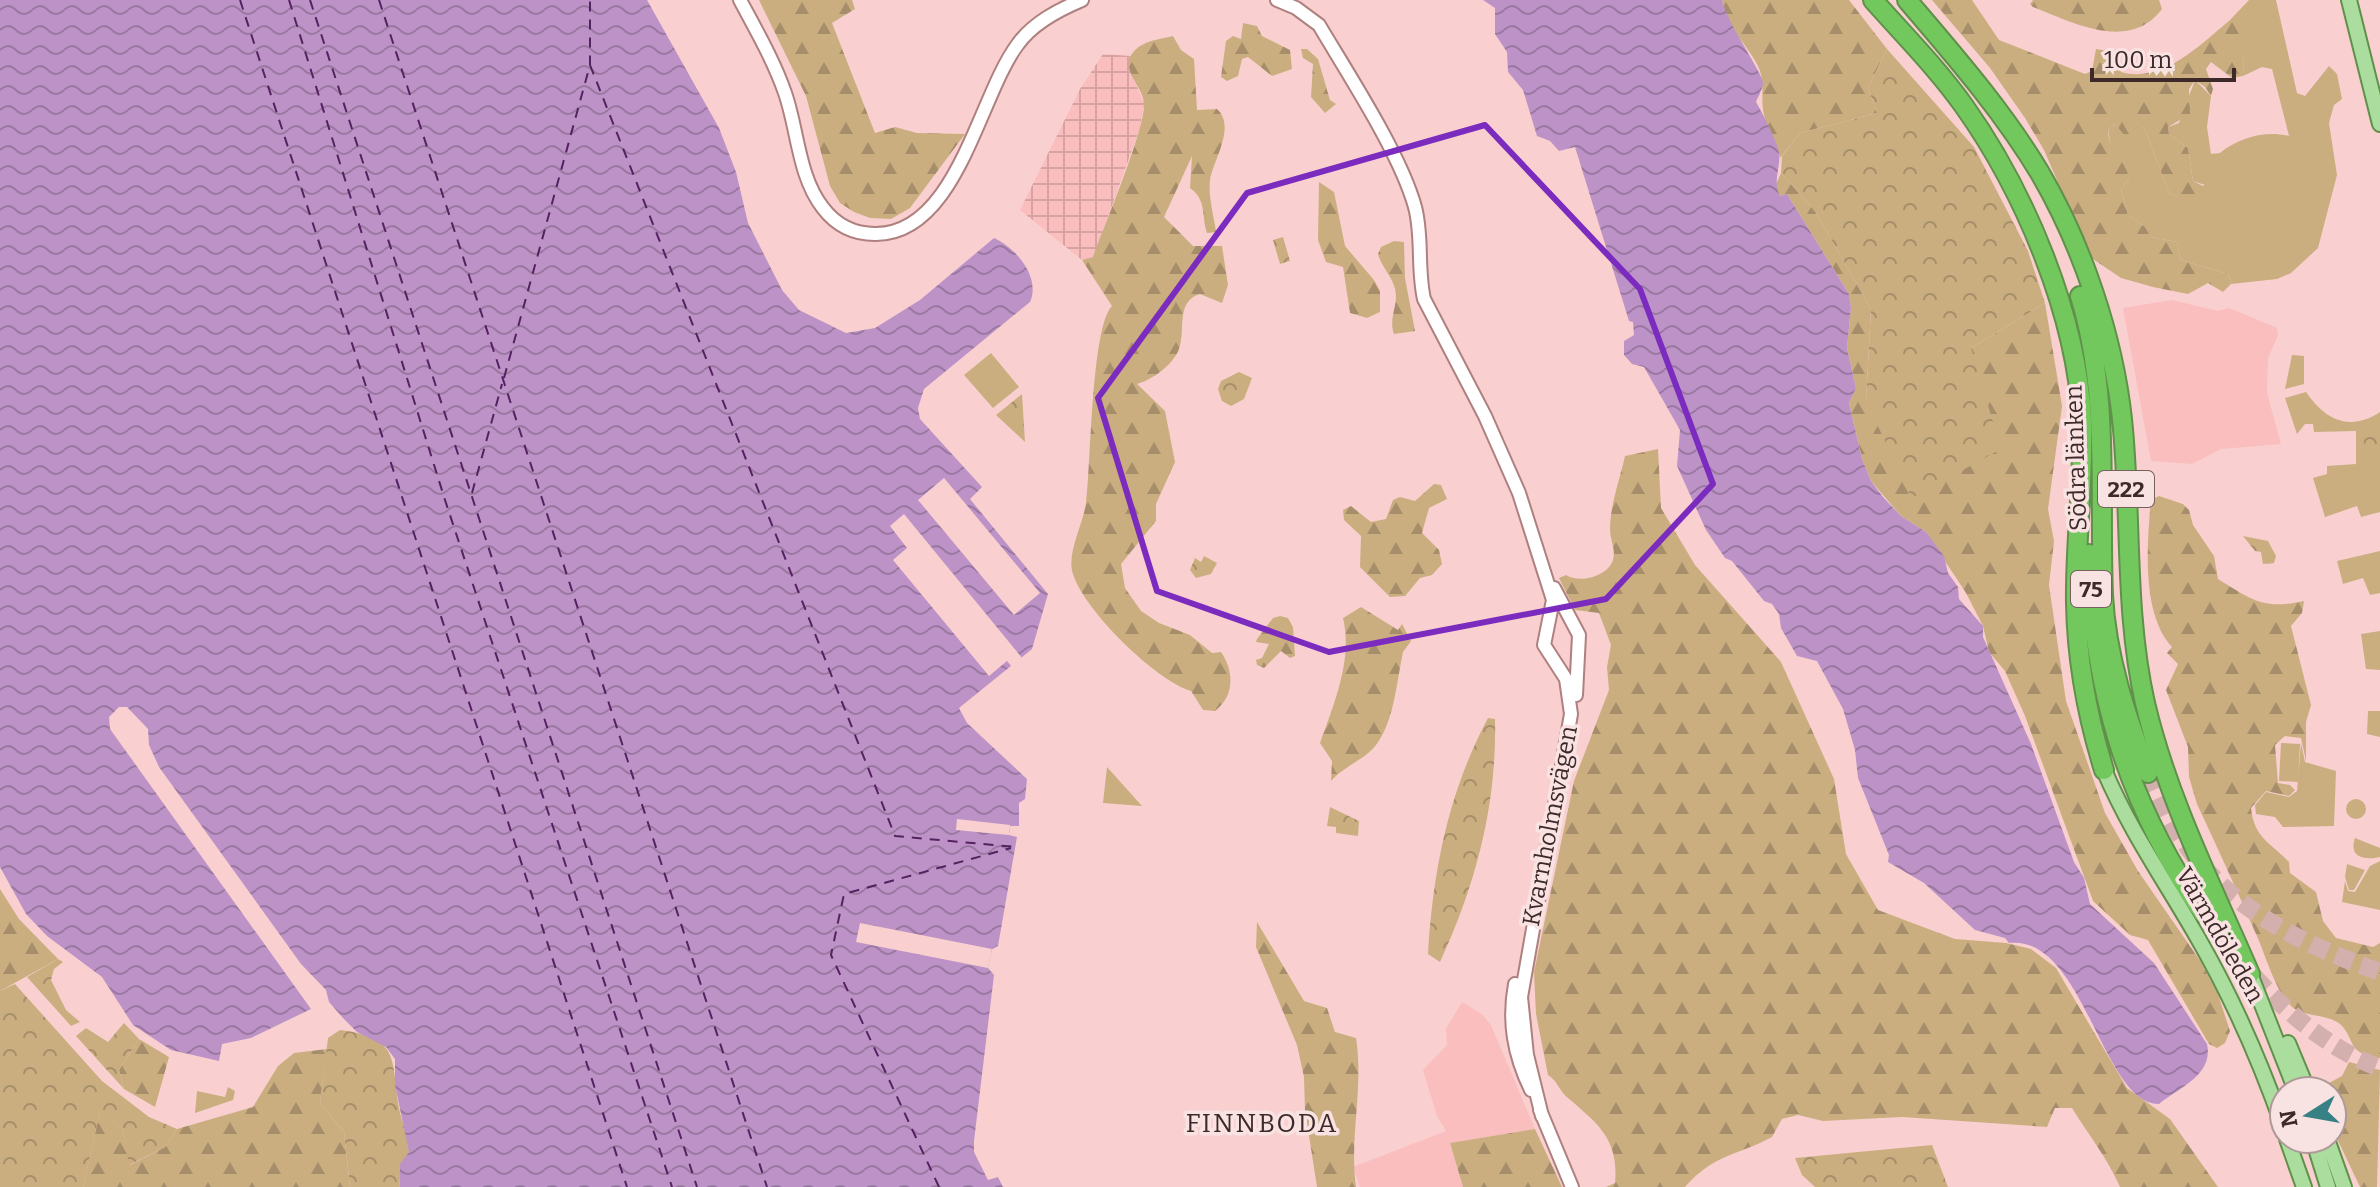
<svg xmlns="http://www.w3.org/2000/svg" width="2380" height="1187" viewBox="0 0 2380 1187" font-family="Bitter,serif">
  <defs>
    <pattern id="industrial-grid" width="8" height="8" patternUnits="userSpaceOnUse" patternTransform="scale(2)"><rect width="8" height="8" fill="#f9bebd"/><path d="M0 4h8M4 0v8" fill="none" stroke="#d6a3a2"/></pattern>
    <pattern id="forest-firs" width="22" height="20" patternUnits="userSpaceOnUse" patternTransform="scale(2)"><rect width="22" height="20" fill="#caae80"/><path d="M5 1l3.5 6h-7zM16 11l3.5 6h-7z" fill="#a58e69"/></pattern>
    <pattern id="park-crowns" width="20" height="18" patternUnits="userSpaceOnUse" patternTransform="scale(2)"><rect width="20" height="18" fill="#caae80"/><path d="M2 6a3 3 0 1 1 6 0M12 15a3 3 0 1 1 6 0" fill="none" stroke="#a58e69"/></pattern>
    <pattern id="water-waves" width="16" height="10" patternUnits="userSpaceOnUse" patternTransform="scale(2)"><rect width="16" height="10" fill="#bd93c7"/><path d="M0 5q4-4 8 0t8 0" fill="none" stroke="#9b78a2"/></pattern>
  </defs>
  <rect width="100%" height="100%" fill="#f9d0cf"/>
  <path fill="#f9bebd" d="M2172,300L2218,311L2229,308L2277,328L2278,335L2268,358L2267,393L2281,444L2221,449L2192,464L2151,461L2123,308Z
    M1462,1002L1483,1015L1491,1025L1535,1129L1450,1143L1463,1187H1360L1353,1167L1446,1131L1437,1116L1423,1070L1447,1045L1446,1029Z"/>
  <path fill="url(#industrial-grid)" d="M1103,54L1131,56L1129,68L1144,103L1140,128L1093,258L1082,260L1020,210L1080,89Z"/>
  <path fill="#caae80" d="M2249,0H2276L2297,93L2305,96L2329,66L2337,74L2342,99L2334,105L2329,123L2337,175L2318,248L2291,273L2277,279L2231,284L2228,274L2181,260L2177,242L2151,237L2145,227L2128,215L2121,189L2129,178L2111,148L2108,130L2115,124L2125,135L2144,127L2169,193L2178,197L2205,185L2193,181L2188,148L2169,134L2168,127L2179,123L2195,80L2211,96L2207,127L2211,154L2220,153C2238,138 2265,130 2289,136L2272,69L2262,67L2243,76L2244,49L2230,20Z
    M991,353L1019,387L993,408L964,375Z
    M2292,355L2304,356V384L2285,389Z
    M2306,392C2325,420 2350,432 2380,412V512L2361,517L2357,506L2325,517L2313,478L2327,474V466L2356,464V431L2314,432L2313,424H2305L2297,434L2285,398Z
    M2380,551V593L2370,595L2363,578L2343,584L2337,561Z
    M2380,631V670L2366,669L2361,634Z
    M2368,711H2380V737L2367,734Z
    M2281,743L2300,744L2298,782L2279,781Z
    M2301,743L2305,762L2336,771L2334,826L2283,827L2275,817L2256,814L2255,805L2266,792L2289,797L2297,791Z
    M1107,767L1142,806L1103,803Z
    M2346 809a10 10 0 1 1 20 0a10 10 0 1 1-20 0Z
    M2355,838L2380,848V857C2366,860 2348,859 2355,838Z
    M2380,861V910L2342,902L2345,881L2348,891L2355,892L2370,866Z
    M2347,864L2365,870L2354,890H2349L2345,877Z
    M228,1087L235,1091L233,1100L195,1113L197,1091L225,1097Z"/>
  <path fill="url(#forest-firs)" d="M759,0H852L855,9L832,23L875,133L895,127L917,133L965,134L910,208L891,219L870,218L854,212L840,203L830,186L806,96Z
    M1722,0H1849L1887,49L1868,88L1877,113L1800,133L1780,158C1777,141 1765,126 1763,110C1761,95 1765,81 1758,66C1746,42 1728,31 1722,0Z
    M1932,0H1972L1999,40L2085,74L2092,71L2096,49L2108,51L2121,72C2162,84 2200,45 2230,20L2245,34L2243,76L2232,78L2211,62L2206,69L2213,89L2211,96L2205,87L2195,80L2189,89L2190,114L2168,127L2169,134L2188,148L2193,181L2213,191V199L2200,207L2169,193L2144,127L2125,136L2115,124L2108,130C2108,152 2126,159 2129,178L2121,189L2128,215L2145,227L2151,237L2177,242L2181,260L2228,274L2231,284L2223,292L2208,283L2188,294L2153,287L2121,278L2090,257L2044,150L2025,118L1990,68Z
    M2033,0H2159L2162,9C2129,53 2072,22 2033,7L2030,4Z
    M1243,23L1257,26L1262,36L1290,50L1292,69L1272,76L1248,57L1242,59L1238,76L1227,81L1221,77L1226,41L1233,36L1241,39Z
    M1173,36L1181,50L1194,59L1197,110L1217,109C1237,127 1212,162 1210,181C1208,196 1214,217 1216,232L1207,233C1201,215 1207,200 1190,188L1192,156L1164,217L1193,246H1222L1228,285L1222,303L1200,294C1175,301 1186,331 1179,349C1173,365 1152,380 1137,384L1165,411L1175,462L1156,504V521L1121,564L1125,588L1141,611L1159,623L1190,635L1212,653L1221,652C1234,671 1235,696 1215,711L1203,710L1191,691C1155,680 1084,610 1073,574C1066,554 1083,525 1086,503C1091,468 1091,327 1112,306L1082,260L1093,257C1104,226 1145,130 1144,104C1144,89 1123,72 1130,57C1139,41 1156,40 1173,36Z
    M1301,49H1307L1318,59L1330,100L1336,104L1325,113L1311,97L1313,64L1303,58Z
    M1781,173L1815,211L1871,309L1866,401L1971,348L2045,303L2062,406L2048,509L2054,541L2049,585L2066,701L2105,813L2138,871L2201,962L2218,994L2230,1031L2225,1043L2217,1048L2209,1044L2148,940L2130,935L2093,901L2025,716L2005,671L1989,652L1983,626L1966,593L1926,532L1901,516L1871,481L1862,459L1849,403L1856,388L1847,348L1851,307L1849,294L1787,194L1780,196L1775,186Z
    M1319,182L1334,192L1345,246L1374,280L1380,291V312L1367,318L1350,313L1343,267L1326,262L1318,240Z
    M1394,241L1404,242L1405,278L1415,331L1394,334C1388,318 1399,305 1395,289C1392,276 1381,266 1378,254L1381,247Z
    M1658,449L1661,508L1695,565L1781,662L1834,779L1846,854L1878,910L1955,939L2006,943L2031,949L2056,968L2127,1088L2170,1119L2218,1187H2120C2108,1159 2088,1134 2072,1108H2055L2047,1127L1902,1117L1823,1121L1798,1115L1782,1119L1772,1137C1737,1156 1715,1153 1685,1187H1606L1615,1183C1619,1139 1598,1124 1568,1098C1558,1090 1559,1082 1548,1075L1536,1014L1534,972L1574,781L1609,690L1607,667L1611,645L1599,613L1575,610L1559,578L1566,575C1580,584 1608,576 1613,560C1616,549 1610,540 1610,529C1610,506 1620,478 1625,456Z
    M1434,484L1441,485L1447,499L1429,508L1422,533L1439,550L1442,564L1432,575L1420,578L1405,596L1390,597L1360,567L1361,536L1344,520L1343,510L1351,506L1371,522L1386,519L1393,500L1400,497L1415,501Z
    M2159,496L2183,504L2189,510L2193,525L2214,556L2218,579C2252,600 2263,610 2304,601L2302,613L2291,626L2311,705L2306,722V761L2301,738L2285,736L2275,745L2278,783L2290,785L2295,790L2289,796L2266,791L2251,808C2254,838 2271,843 2289,862L2290,873L2316,892L2323,921L2336,938L2373,947L2380,943V1058C2346,1054 2356,1040 2341,1025C2328,1013 2303,1018 2291,1006C2274,988 2266,956 2256,934C2237,890 2217,847 2197,804L2189,777L2188,747L2166,690L2178,664L2167,653L2172,647C2141,614 2147,543 2151,500Z
    M1361,607L1398,630L1402,624L1411,641L1403,652C1397,680 1394,722 1376,745C1366,759 1344,766 1331,781L1332,761L1320,743C1334,704 1353,659 1343,618Z
    M1280,616L1288,618L1293,627L1295,656L1290,658L1281,651L1264,668L1257,665L1256,660L1262,658L1269,644L1256,642L1257,639L1273,618Z
    M0,889L19,919L58,959L0,991Z
    M1257,922L1304,1001L1327,1008L1335,1032L1356,1038C1364,1088 1349,1137 1356,1187H1317L1305,1110L1304,1077L1297,1045L1256,947Z
    M139,1039L169,1057L155,1107L124,1089L119,1070Z
    M327,1049L320,1103L344,1132L350,1187H83L100,1111L123,1129L130,1165L165,1147L177,1129L253,1107L278,1066L294,1053Z
    M2349,1062L2380,1070L2377,1187H2360L2332,1128V1091H2327V1084L2342,1076Z
    M1535,1129L1562,1187H1463L1450,1143Z"/>
  <path fill="url(#park-crowns)" d="M1887,49L1974,147L2028,251L2045,303L1971,348L2001,449L1912,498L1866,401L1871,309L1815,211L1781,173L1782,156L1800,133L1877,113L1868,88Z
    M1283,237L1290,261L1280,264L1273,240Z
    M1239,372L1252,378L1244,399L1231,406L1222,401L1218,389L1221,381Z
    M1022,394L1025,442L996,415Z
    M2380,416V461L2365,449L2361,425Z
    M2243,536L2268,541L2276,556L2274,563L2263,564L2261,552L2255,551Z
    M1204,556L1217,563L1211,574L1196,578L1190,570L1195,558L1201,562Z
    M1488,718L1495,719C1497,805 1476,884 1440,962L1428,954C1433,871 1448,793 1488,718Z
    M1330,807L1359,821L1358,836L1336,833V827L1327,826Z
    M58,959L63,962L54,969L51,980L66,1010L80,1022L71,1026L27,977Z
    M15,984L102,1081L149,1117L177,1129L165,1147L129,1165L123,1129L100,1112L83,1187H0V991Z
    M124,1023L139,1039L119,1070L124,1089L76,1036L86,1028L108,1042Z
    M340,1030C401,1037 391,1060 399,1108C401,1121 410,1139 409,1151C407,1165 398,1172 400,1187H350L344,1132L320,1103L328,1038Z
    M1932,1145L1948,1187H1815L1802,1175L1795,1158Z"/>
  <path fill="url(#water-waves)" d="M0,0H647L719,128L736,172L748,223L782,290L799,310L846,333L875,328L920,300L994,238C1016,248 1041,277 1030,302L924,389L918,408L920,419L982,487L970,499L1048,594L1032,649L959,708L967,723L1027,779L1025,799L1019,803V826H1010L1009,835L1017,837L998,946L992,949L988,968L994,975L974,1141V1152L988,1180L998,1177L1003,1187H400V1164L409,1152L395,1085V1059L386,1047L357,1032L343,1018L329,1002L326,990L301,964L159,767L149,745L148,729L127,707H119L109,717L110,729L311,1009L251,1038L222,1044L219,1061L171,1050L133,1025L102,977L47,936L26,914L0,867Z
    M1483,0H1722C1727,24 1764,74 1763,84C1762,90 1758,97 1756,102C1761,110 1779,145 1779,153C1781,168 1772,181 1780,196L1787,194L1849,294L1851,307L1847,348L1856,388L1849,403L1862,459L1871,481L1883,497L1901,516L1926,532L1944,556L1948,573L1958,587L1959,599L1983,626V637L2031,744L2074,862L2084,878L2090,904L2154,963L2207,1044C2214,1075 2178,1088 2159,1104C2102,1105 2084,934 2009,943L2005,938L1975,930L1924,883L1888,862L1889,855L1858,778L1855,750L1843,709L1817,661L1797,656L1781,628L1779,614L1772,604L1764,601L1732,561L1725,558L1706,530L1677,466L1680,430L1644,367L1632,364L1624,355V341L1634,335L1633,322L1629,321L1575,147L1559,151L1550,141L1537,136L1523,90L1508,72L1507,52L1495,34V8Z"/>
  <path fill="#f9d0cf" d="M944,478L1040,593L1014,615L918,500Z
    M904,514L1022,658L1012,667L1007,661L989,676L893,560L907,548L890,526Z
    M957,819L1010,825L1009,835L956,830Z
    M860,923L992,949L988,968L856,942Z"/>
  <g fill="none" stroke-linecap="round" stroke-linejoin="round">
    <path stroke="#552261" stroke-width="2" stroke-dasharray="10 8" stroke-linecap="butt" d="M240,0L627,1187
      M289,0L445,500L672,1187
      M310,0L697,1187
      M379,0L767,1187
      M590,65L895,836L1016,847
      M504,378L590,65V0
      M472,493L502,384
      M939,1187L831,955L844,894L1011,848"/>
    <path stroke="#d3afae" stroke-width="18" stroke-dasharray="18 9" stroke-linecap="butt" d="M2148,773C2157,791 2165,811 2176,829C2220,905 2300,944 2380,972
      M2203,913C2246,974 2308,1042 2380,1068"/>
    <defs>
      <path id="minor" d="M740,0C756,30 774,61 785,93C798,130 798,176 823,208C836,225 854,234 875,234C957,235 979,95 1018,44C1033,23 1058,10 1082,0
        M1277,0L1296,8L1319,25C1348,74 1400,153 1415,207C1423,237 1417,268 1424,299L1485,416L1519,493L1553,600L1544,645L1566,679L1571,714L1521,997L1527,1055L1542,1116
        M1554,588L1579,635L1576,695
        M1515,984C1508,1022 1514,1055 1531,1090
        M1540,1110L1572,1187"/>
      <path id="major" d="M2349,0L2380,124
        M2104,770C2131,833 2166,882 2199,940C2234,1001 2261,1063 2284,1129
        M2250,974L2296,1091
        M2288,1043L2308,1091
        M2287,1139L2304,1187
        M2313,1139L2328,1187
        M2327,1139L2344,1187"/>
      <path id="highway" d="M1873,0C1904,35 1937,68 1964,106C2025,192 2077,315 2082,421C2084,482 2075,543 2076,603C2077,661 2087,715 2104,770
        M1907,0C1953,54 2003,111 2040,173C2082,245 2113,336 2122,419C2132,514 2124,610 2145,703C2167,797 2212,886 2250,974
        M2080,296C2110,395 2099,494 2103,595C2106,656 2126,716 2148,773
        M2089,554C2093,689 2126,801 2203,913"/>
    </defs>
    <use href="#minor" stroke="#ae807f" stroke-width="16"/>
    <use href="#major" stroke="#60904b" stroke-width="18"/>
    <use href="#highway" stroke="#60904b" stroke-width="22"/>
    <use href="#minor" stroke="#fff" stroke-width="12"/>
    <use href="#major" stroke="#abde9e" stroke-width="14"/>
    <use href="#highway" stroke="#73c85d" stroke-width="18"/>
  </g>
  <path fill="none" stroke="#7b2cbf" stroke-width="6" stroke-linejoin="round" d="M1485,125L1640,289L1713,484L1606,599L1329,652L1157,591L1098,398L1247,193Z"/>
  <g text-anchor="middle" dominant-baseline="central" stroke-width="7" stroke-linejoin="round" paint-order="stroke">
    <g fill="#f8e3e2" stroke="#756160" stroke-width="2">
      <rect x="2098" y="471" width="56" height="36" rx="6"/>
      <rect x="2071" y="571" width="40" height="36" rx="6"/>
    </g>
    <g font-size="22" font-weight="bold" fill="#3d2929">
      <text x="2126" y="489">222</text>
      <text x="2091" y="589">75</text>
    </g>
    <g font-size="24" fill="#3d2929" stroke="#f8e3e2">
      <text transform="translate(2076 458) rotate(-92)">Södra länken</text>
      <text transform="translate(1550 826) rotate(-79)">Kvarnholmsvägen</text>
      <text transform="translate(2220 935) rotate(60)">Värmdöleden</text>
    </g>
    <g font-size="26" letter-spacing="2" fill="#3d2929" stroke="#f8e3e2">
      <text x="1262" y="1123">FINNBODA</text>
    </g>
  </g>
  <g transform="translate(2308 1115) rotate(259)"><circle r="38" fill="#f8e3e2" stroke="#ad9998" stroke-width="2"/>
  <path d="M0-6L14 30L0 20L-14 30Z" fill="#378083"/>
  <text y="-12" font-size="22" font-weight="bold" text-anchor="middle" fill="#3d2929">N</text>
  </g>
  <path d="M2092 68v12h142v-12" fill="none" stroke="#3d2929" stroke-width="4"/>
  <text x="2104" y="68" font-size="24" fill="#3d2929" stroke="#f8e3e2" stroke-width="6" paint-order="stroke">100 m</text>
</svg>
